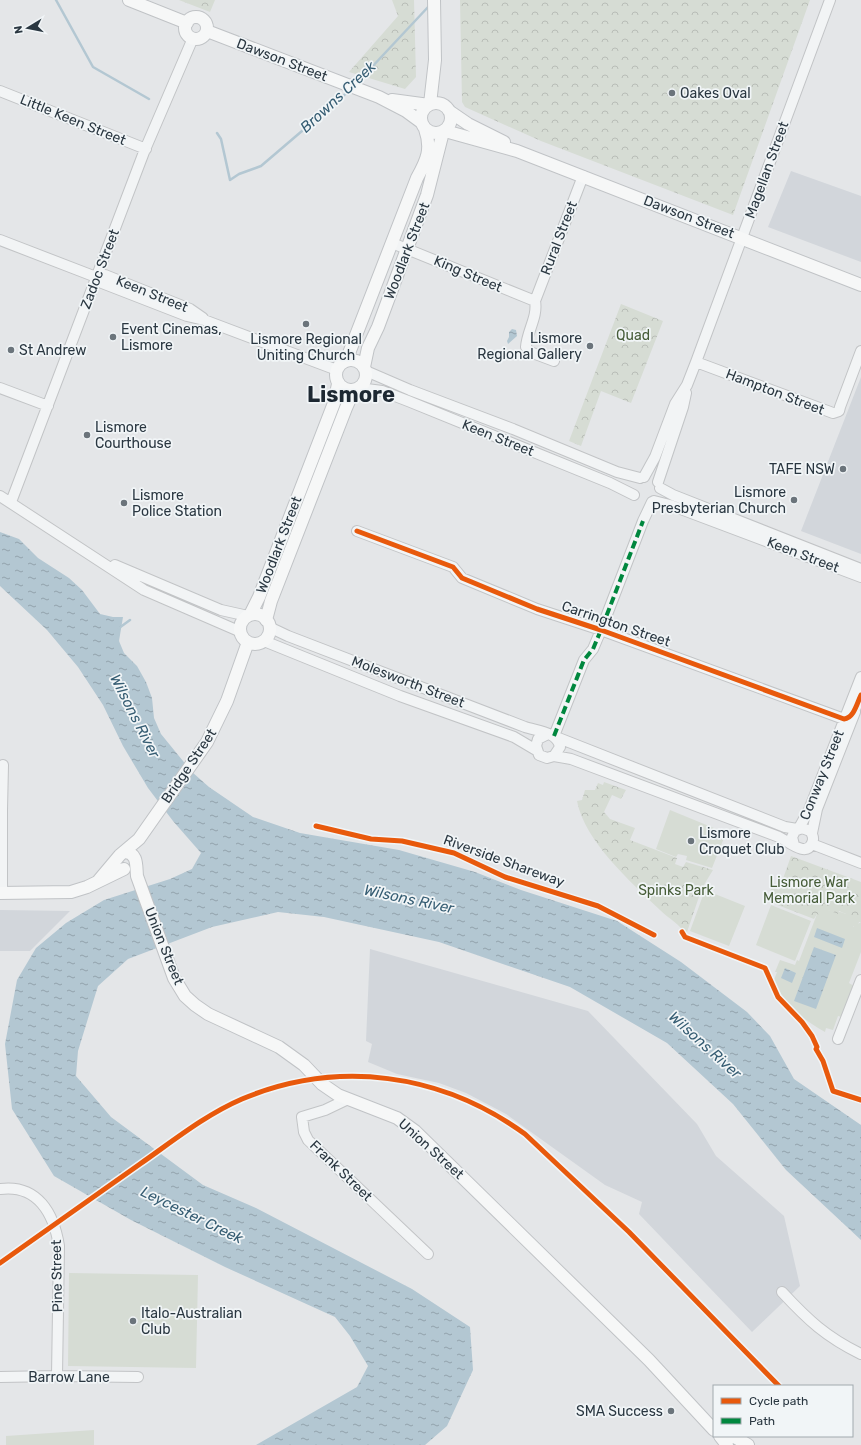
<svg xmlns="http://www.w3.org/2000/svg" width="861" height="1445" viewBox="0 0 861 1445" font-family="Rubik,sans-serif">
  <defs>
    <pattern id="forest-crowns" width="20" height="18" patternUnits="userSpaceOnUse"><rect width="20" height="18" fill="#d6dcd4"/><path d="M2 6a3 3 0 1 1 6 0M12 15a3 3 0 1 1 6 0" fill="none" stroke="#b8bdb7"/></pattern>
    <pattern id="water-ripples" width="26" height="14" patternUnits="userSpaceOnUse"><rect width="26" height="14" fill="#b3c7d2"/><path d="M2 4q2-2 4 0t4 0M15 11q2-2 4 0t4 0" fill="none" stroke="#92a2ac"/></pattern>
  </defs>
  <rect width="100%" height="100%" fill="#e4e6e8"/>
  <path fill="#d2d6db" d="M791,171L861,196V262L768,227Z
    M861,377V554L801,531Z
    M0,910L70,911L30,951H0Z
    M370,949L588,1011L697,1124L716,1156L784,1216L800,1286L752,1332L639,1214L642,1202L605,1185L506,1114L489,1105L466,1093L439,1083L397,1074L368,1062L372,1044L366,1041Z"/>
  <path fill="#d6dcd4" d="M670,810L726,833L712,868L686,860L687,856L678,854L676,857L656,849Z
    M705,890L745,906L729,946L690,931Z
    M771,905L811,921L795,961L756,945Z
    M828,910C838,911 855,913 853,927L861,922V952L849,983L854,986L842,1017L838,1016L833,1030L826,1028L825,1032C802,1019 784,1005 774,980L777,972H775L780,960L795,965L797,960L799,961L817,914Z
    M69,1273L198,1275L196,1368L68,1366Z
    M94,1430V1445H6V1436Z"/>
  <path fill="url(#forest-crowns)" d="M179,0H215L210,12Z
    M392,0H414L416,77L405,89L349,72L398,16Z
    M460,0H810L733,215L541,141L465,107L462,102Z
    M621,304L663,321L631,403L601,391L581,446L569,441Z
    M604,782L626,790L621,799L612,795L604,812L610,819L635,828L630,840L677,858L675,864L683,867L686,862L713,870L702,888L686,935C681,925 668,918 660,910C630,881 585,842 577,801L582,800L585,790H595L598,783L603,785Z
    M791,856L861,882V922H859L857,929L850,924L851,919L846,917V914L839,911L838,914L828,910L826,918L817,914L814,919L767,901L772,886L779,890Z"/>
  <path fill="url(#water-ripples)" d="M512,329L516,330L517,336L508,344L507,341L509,337V332Z
    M0,532L19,539L38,558L69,578L82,590L100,614L113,617H123L119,641L124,653L137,666L146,682L152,698L154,718L161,734L192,772L209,787L253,817L300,833L399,850L475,872L521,890L617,921L681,962L747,1012L770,1036L794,1079L861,1125V1240L786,1170L733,1104L667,1043L570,987L439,942L324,917L278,912L212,927L128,959L98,986L78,1051L76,1076L111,1117L203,1185L256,1208L412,1289L470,1327L473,1370L447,1426L425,1445H256L357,1387L368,1366L350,1336L335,1317L225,1267L131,1220L54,1176L12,1109L5,1044L17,980L36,948L66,923L104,900L170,879L192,869L201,853L173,821L148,788L123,746L103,705L78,667L47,630L0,586Z
    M817,928L845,939L842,948L814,937Z
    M814,947L836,955L816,1009L794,1001Z
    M785,968L796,973L792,983L781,978Z"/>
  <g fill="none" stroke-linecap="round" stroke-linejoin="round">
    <path stroke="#b3c7d2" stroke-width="2.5" d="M56,0L93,67L149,99
      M356,84L429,6
      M217,133L221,139L230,180L239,174L261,166L350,90
      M119,628L130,620"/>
    <defs>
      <path id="minor" d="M0,91L146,149
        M0,240L96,277L102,283L187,316L204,320L337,370
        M392,243L535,301C538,317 527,331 526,347L530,352L554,361
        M96,277L105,275L190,309L203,318
        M535,301L583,176
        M696,362L833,413L839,411L840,407L861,351
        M366,371L410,390L513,429L617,472L640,478
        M0,388L48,406
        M359,388L382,391L408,401L610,483L634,495
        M644,477L655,457L675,404L687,385L696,362L830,0
        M658,482L683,407L686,393
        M660,488L673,495L861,569
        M0,496L144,590L241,632
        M654,501L670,505L861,577
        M11,502L144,152L193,38
        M357,531L453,567L462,578L537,609L601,630L844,719C854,718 857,703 861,695
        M115,565L221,610L248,616
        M269,627L288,636L525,727C537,731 558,732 560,747L554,756L547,758L539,755L536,746L538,739L548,734
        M264,641L400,696L514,737L536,750
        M554,736L584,660L593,649L601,630L643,521L652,502
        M556,737L785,827L797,829
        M554,756L571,759L779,837C788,841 806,858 812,843C814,839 813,835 810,831L802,828L795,831L792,837L794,845
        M0,809L2,810V893
        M2,810L3,765
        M799,828L809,810L861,677
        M812,833L817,809L855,712
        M812,844L861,863
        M838,1039L861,980
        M348,1099L325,1110L302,1117L304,1132L308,1140L428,1254
        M0,1189C38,1184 54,1214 59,1246L57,1376
        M782,1292C808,1320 826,1337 861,1354
        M0,1377L57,1376L138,1377"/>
      <path id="major" d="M129,0L187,23
        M185 28a11 11 0 1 1 22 0a11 11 0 1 1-22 0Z
        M207,31L379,97L406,111L421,122
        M392,100L429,105
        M421 118a15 15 0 1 1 30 0a15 15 0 1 1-30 0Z
        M430,104L435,60L434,0
        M449,111L468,124L504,142
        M445,131L517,151L861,285
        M336 375a15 15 0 1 1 30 0a15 15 0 1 1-30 0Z
        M346,361L417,178C427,160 432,149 425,129
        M364,367L368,348L378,327L427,195L443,132
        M240 629a15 15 0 1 1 30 0a15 15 0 1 1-30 0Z
        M250,615L259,597L334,403L338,384
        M266,620L271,601L346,408L354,390
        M125,852C138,853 136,866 137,876L174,978L185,996L195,1005L208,1014L279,1047L304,1065L322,1084L338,1095L397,1118L415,1131L649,1360L714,1430
        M99,880L120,855L139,839L207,742L227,701L248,642
        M0,893L71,892L87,887L124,869
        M720,1436L727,1445
        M733,1436L748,1445"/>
    </defs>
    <use href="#minor" stroke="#c2c4c6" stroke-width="12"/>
    <use href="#major" stroke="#c0c3c6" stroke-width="14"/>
    <use href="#minor" stroke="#f2f4f5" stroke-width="10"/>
    <use href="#major" stroke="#f6f7f7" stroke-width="12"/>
    <path stroke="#00873e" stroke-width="4" stroke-dasharray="8 4" stroke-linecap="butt" d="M554,736L584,660L593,649L601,630L643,521"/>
    <defs>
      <path id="cycleway" d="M357,531L453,567L462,578L537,609L601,630L844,719C854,718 857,703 861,695
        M316,826L371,839L402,841L454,853L505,877L598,906L654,935
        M682,932L685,937L765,968L778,997L802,1022L812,1036L817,1047L816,1049L823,1061L833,1091L861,1100
        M0,1263C47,1230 93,1197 140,1164C173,1141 205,1115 242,1099C338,1059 441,1073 525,1134L629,1232L779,1386"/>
    </defs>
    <use href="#cycleway" stroke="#f1f5f7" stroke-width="8"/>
    <use href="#cycleway" stroke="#e8590c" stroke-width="5"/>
  </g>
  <g fill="#6b747b" stroke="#f1f5f7" stroke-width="1.5">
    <circle cx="672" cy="93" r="4"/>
    <circle cx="306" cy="324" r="4"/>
    <circle cx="113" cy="337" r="4"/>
    <circle cx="590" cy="346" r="4"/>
    <circle cx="11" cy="350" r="4"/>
    <circle cx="87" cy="435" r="4"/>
    <circle cx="843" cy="469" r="4"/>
    <circle cx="794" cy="500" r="4"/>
    <circle cx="124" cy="503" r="4"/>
    <circle cx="691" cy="841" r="4"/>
    <circle cx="133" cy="1321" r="4"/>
    <circle cx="671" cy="1411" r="4"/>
  </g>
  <g text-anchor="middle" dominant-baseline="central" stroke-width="3.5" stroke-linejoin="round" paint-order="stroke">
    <g font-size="14" fill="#2a3741" stroke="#f1f5f7">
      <text transform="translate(282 60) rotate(21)">Dawson Street</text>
      <text transform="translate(73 120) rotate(22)">Little Keen Street</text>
      <text transform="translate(767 170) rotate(-70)">Magellan Street</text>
      <text transform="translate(689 217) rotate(21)">Dawson Street</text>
      <text transform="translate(559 238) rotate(-69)">Rural Street</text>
      <text transform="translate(407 251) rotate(-69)">Woodlark Street</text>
      <text transform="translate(100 269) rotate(-69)">Zadoc Street</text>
      <text transform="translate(468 274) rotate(23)">King Street</text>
      <text transform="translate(152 294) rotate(22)">Keen Street</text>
      <text transform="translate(775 392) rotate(21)">Hampton Street</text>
      <text transform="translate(498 438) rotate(22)">Keen Street</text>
      <text transform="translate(279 545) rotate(-69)">Woodlark Street</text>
      <text transform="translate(803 555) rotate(21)">Keen Street</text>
      <text transform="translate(616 624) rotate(19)">Carrington Street</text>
      <text transform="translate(408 682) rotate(21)">Molesworth Street</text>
      <text transform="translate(189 766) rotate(-56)">Bridge Street</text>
      <text transform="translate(822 775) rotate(-68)">Conway Street</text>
      <text transform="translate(504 861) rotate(20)">Riverside Shareway</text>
      <text transform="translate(164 946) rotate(68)">Union Street</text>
      <text transform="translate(431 1149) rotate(42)">Union Street</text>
      <text transform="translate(341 1171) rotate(44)">Frank Street</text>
      <text transform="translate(57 1276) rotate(-91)">Pine Street</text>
      <text x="69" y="1377">Barrow Lane</text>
    </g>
    <g font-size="14" fill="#2a3741" stroke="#f1f5f7" text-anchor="start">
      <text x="680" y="93">Oakes Oval</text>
      <text x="121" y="329">Event Cinemas,<tspan x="121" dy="16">Lismore</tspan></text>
      <text x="582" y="338" text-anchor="end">Lismore<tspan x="582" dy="16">Regional Gallery</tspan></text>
      <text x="306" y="339" text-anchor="middle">Lismore Regional<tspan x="306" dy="16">Uniting Church</tspan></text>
      <text x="19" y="350">St Andrew</text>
      <text x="95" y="427">Lismore<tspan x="95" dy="16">Courthouse</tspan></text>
      <text x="835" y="469" text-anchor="end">TAFE NSW</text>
      <text x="786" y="492" text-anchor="end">Lismore<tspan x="786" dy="16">Presbyterian Church</tspan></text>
      <text x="132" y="495">Lismore<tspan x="132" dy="16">Police Station</tspan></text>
      <text x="699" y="833">Lismore<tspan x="699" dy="16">Croquet Club</tspan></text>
      <text x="141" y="1313">Italo-Australian<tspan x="141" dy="16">Club</tspan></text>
      <text x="663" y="1411" text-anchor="end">SMA Success</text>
    </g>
    <g font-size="14" fill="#465c38" stroke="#f1f5f7">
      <text x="633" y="335">Quad</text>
      <text x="809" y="882">Lismore War<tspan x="809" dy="16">Memorial Park</tspan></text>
      <text x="676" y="890">Spinks Park</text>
    </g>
    <g font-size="15" font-style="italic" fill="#365d73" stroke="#f1f5f7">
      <text transform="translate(338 97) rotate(-43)">Browns Creek</text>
      <text transform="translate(135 716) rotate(63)">Wilsons River</text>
      <text transform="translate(409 899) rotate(12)">Wilsons River</text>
      <text transform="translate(705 1045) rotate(42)">Wilsons River</text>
      <text transform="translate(192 1215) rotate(26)">Leycester Creek</text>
    </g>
    <g font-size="22" font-weight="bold" fill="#1d2832" stroke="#f1f5f7">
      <text x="351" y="394">Lismore</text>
    </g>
  </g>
  <rect x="713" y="1385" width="140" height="52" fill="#f1f5f7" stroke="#a1a9ae"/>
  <rect x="721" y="1398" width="20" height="6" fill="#e8590c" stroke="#a1a9ae"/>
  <text x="749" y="1405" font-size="12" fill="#2a3741">Cycle path</text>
  <rect x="721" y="1418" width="20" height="6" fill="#00873e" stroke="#a1a9ae"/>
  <text x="749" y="1425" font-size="12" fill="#2a3741">Path</text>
  <g transform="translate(28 28) rotate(260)" stroke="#f1f5f7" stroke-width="3" paint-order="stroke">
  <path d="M0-3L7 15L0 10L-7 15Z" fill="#2a3741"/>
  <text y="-6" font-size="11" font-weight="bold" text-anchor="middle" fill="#2a3741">N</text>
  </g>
</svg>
